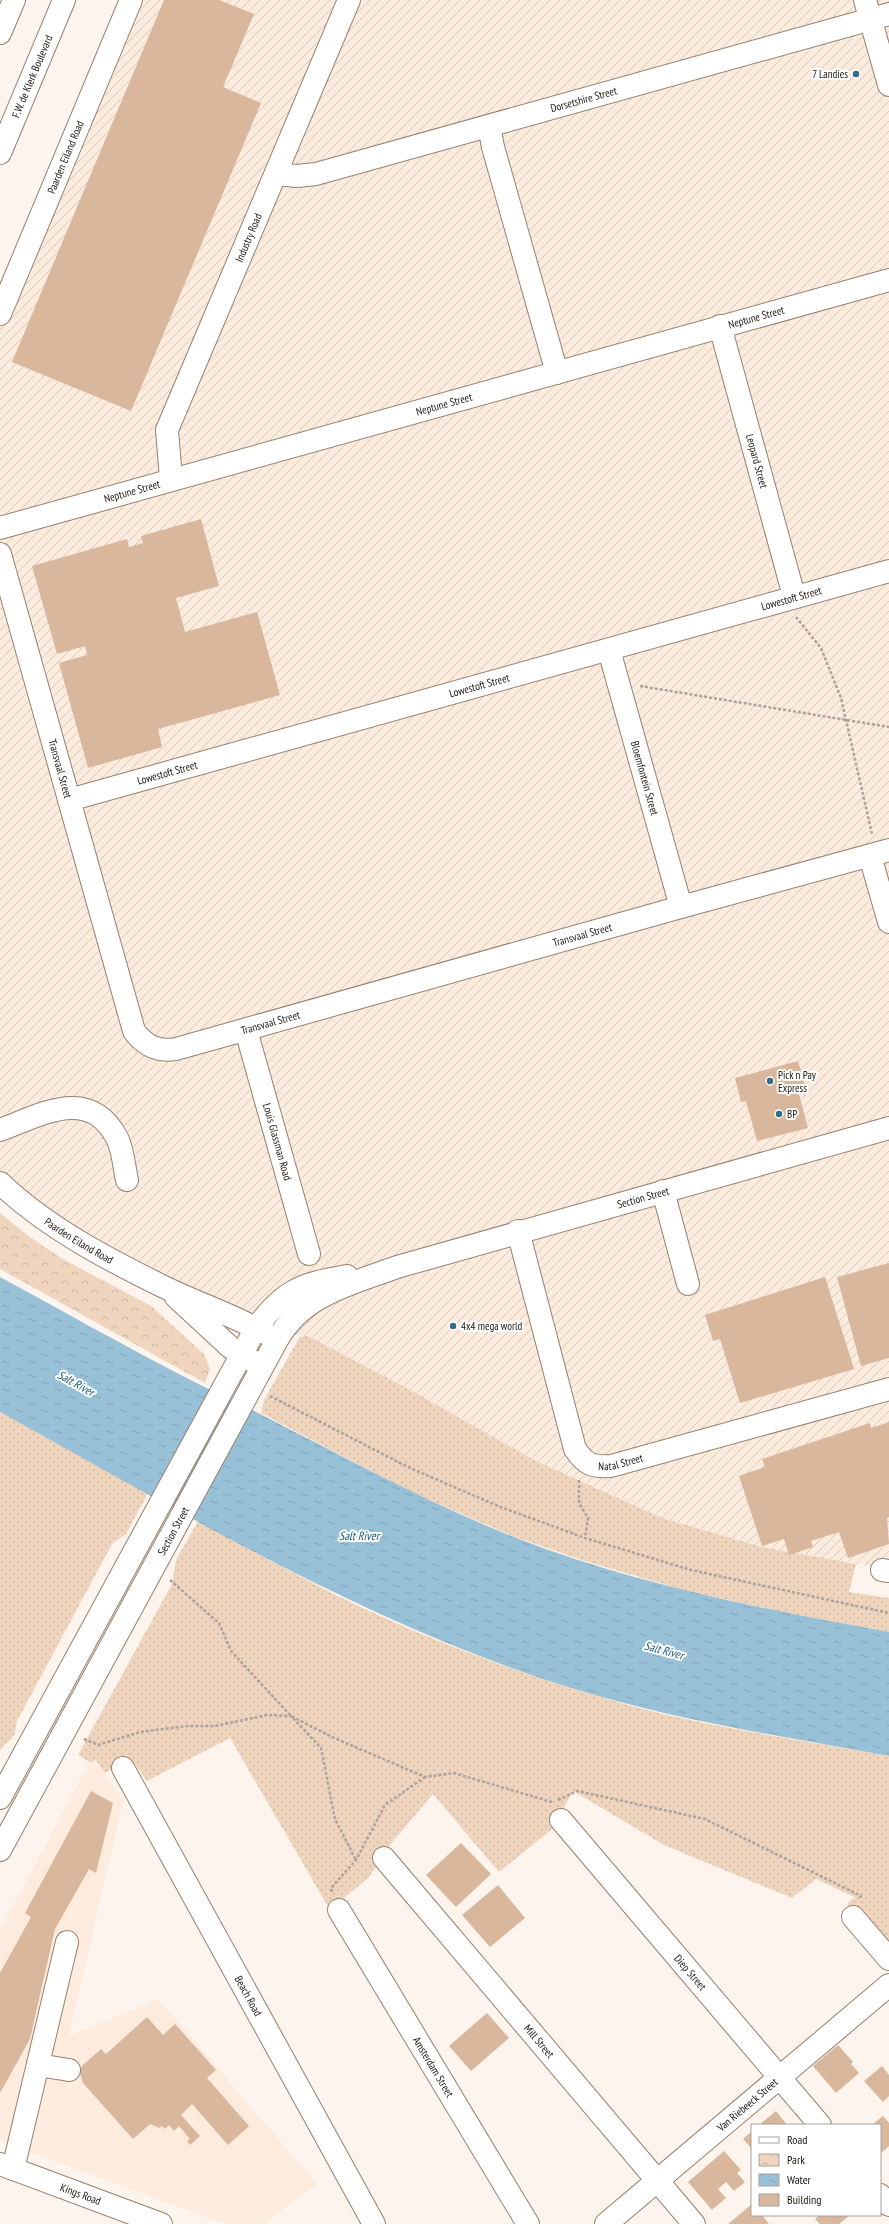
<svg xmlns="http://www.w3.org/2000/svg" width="889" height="2224" viewBox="0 0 889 2224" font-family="'PT Sans Narrow',sans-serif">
  <defs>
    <pattern id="industrial-furrows" width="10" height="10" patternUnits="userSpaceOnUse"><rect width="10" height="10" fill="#fdebdd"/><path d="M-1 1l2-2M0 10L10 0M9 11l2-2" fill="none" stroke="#d8c9bc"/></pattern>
    <pattern id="grass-dots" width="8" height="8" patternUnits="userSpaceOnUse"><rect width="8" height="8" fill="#f0d5be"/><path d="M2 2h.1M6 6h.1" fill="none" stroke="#cdb6a2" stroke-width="1.8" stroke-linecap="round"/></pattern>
    <pattern id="park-crowns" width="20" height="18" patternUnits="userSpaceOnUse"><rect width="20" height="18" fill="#f0d5be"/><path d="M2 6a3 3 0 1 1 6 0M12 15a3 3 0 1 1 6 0" fill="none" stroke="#cdb6a2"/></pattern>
    <pattern id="water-ripples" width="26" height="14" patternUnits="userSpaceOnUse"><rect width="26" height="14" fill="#98c0d6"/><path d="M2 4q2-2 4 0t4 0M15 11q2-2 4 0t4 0" fill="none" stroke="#83a4b6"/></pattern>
  </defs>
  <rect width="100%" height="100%" fill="#fdf4ed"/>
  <path fill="#fdebdd" d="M96,1760L123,1801L69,2036L158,1999L317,2184L272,2217L266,2224H225L0,2141V1930L90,1762Z"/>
  <path fill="url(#industrial-furrows)" d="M121,0H889V1570L762,1547L662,1518L534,1460L414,1392L306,1335L242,1334L0,1183V303Z"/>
  <path fill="url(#grass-dots)" d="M306,1335L414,1392L534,1460L662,1518L762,1547L856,1564L849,1592L889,1598V1632L791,1614L687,1591L588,1562L515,1537L411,1492L261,1413L264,1400L299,1338Z
    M0,1412L148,1493L126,1534L112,1544L17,1721L15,1734L0,1750Z
    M198,1521C253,1551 308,1582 365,1609C445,1646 529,1677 614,1701C704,1727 797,1739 889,1756V1949L847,1904L854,1897L816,1879L792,1898L664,1845L573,1791L563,1809L567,1817L499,1872L433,1794L389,1846L369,1877L330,1910L230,1738L147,1781L131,1759L105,1773L96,1760L90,1762L78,1755L172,1584L176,1560Z"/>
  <path fill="url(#park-crowns)" d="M0,1213L30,1237L61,1258L151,1306L204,1354L210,1369L205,1383L0,1269Z"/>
  <path fill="url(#water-ripples)" d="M0,1277C59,1309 119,1343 179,1374C207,1389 237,1402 266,1417C348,1459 428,1503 514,1537C634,1584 762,1609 889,1632V1756C781,1736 673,1720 568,1687C366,1624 185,1514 0,1412Z"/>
  <path fill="#d8b79c" d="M164,0H219L254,14L223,87L261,103L131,411L12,362Z
    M201,519L219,586L176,598L185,632L257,612L280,695L158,729L162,747L88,768L59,663L87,655L85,646L57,654L32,566L127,539L129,547L143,543L141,536Z
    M798,1061L805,1085L797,1087L808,1128L757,1141L746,1101L741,1102L735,1078Z
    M889,1263V1358L861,1366L837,1277Z
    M825,1277L854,1369L740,1403L720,1339L713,1341L705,1315Z
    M889,1422V1517L887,1518L889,1544L848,1558L839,1532L811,1541L813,1547L789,1555L784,1539L762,1546L739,1476L765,1467L762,1459L870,1423L871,1428Z
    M91,1791L113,1803L96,1873L89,1869L55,1929L30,2039L0,2093V1973L31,1917L25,1913Z
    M461,1843L491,1874L456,1907L426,1875Z
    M498,1885L525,1918L490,1947L462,1915Z
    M487,2013L509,2038L471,2071L449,2046Z
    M147,2017L163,2035L175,2024L216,2070L207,2078L249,2126L228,2145L192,2104L181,2115L200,2136L190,2145L187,2141L190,2139L179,2126L174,2131L169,2125L165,2129L162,2126L159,2128L150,2124L133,2139L83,2083L80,2073L82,2066L101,2049L106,2054Z
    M838,2045L853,2062L851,2064L859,2073L836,2093L813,2066Z
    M882,2066L889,2075V2096L883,2102L864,2081Z
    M776,2111L787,2125H759Z
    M883,2116L889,2123V2146L880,2154V2125H872Z
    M752,2131V2149L743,2139Z
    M724,2151L741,2170L737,2173L745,2182L734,2191L726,2182L718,2189L726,2198L712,2210L688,2182Z
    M752,2204V2215H762L769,2224H728Z
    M820,2215H850L839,2224H820L815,2219Z"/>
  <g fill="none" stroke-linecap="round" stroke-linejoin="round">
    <defs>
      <g id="minor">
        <path d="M865,0L889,85"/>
        <path d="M489,126L493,147L557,373"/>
        <path id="s1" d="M276,174L297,176L316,174L889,14"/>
        <path id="s2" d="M0,314L131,0"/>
        <path id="s3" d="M720,326L794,596"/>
        <path id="s4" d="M171,479L167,430L349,0"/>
        <path id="s5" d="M0,528L889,280"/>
        <path id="s6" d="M0,554L134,1031C145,1046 158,1052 176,1049L681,907L889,850"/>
        <path id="s7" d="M609,650L681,907"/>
        <path id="s8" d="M69,800L889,571"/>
        <path d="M870,856L889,922"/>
        <path id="s9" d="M246,1030L309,1254"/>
        <path d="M0,1130C41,1115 89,1085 117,1138C123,1149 124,1167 127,1180"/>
        <path id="s10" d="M0,1183C46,1227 107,1259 164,1287C199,1304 235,1316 269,1335"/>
        <path d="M663,1191L688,1284"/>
        <path id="s11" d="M518,1231L575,1449C586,1465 592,1467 611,1466L889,1389"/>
        <path d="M176,1297L230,1347L254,1362"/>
        <path d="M882,1570L889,1571"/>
        <path id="s12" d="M123,1768L374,2224"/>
        <path d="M0,1798L256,1328C284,1290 301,1284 347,1276"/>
        <path id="s13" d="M561,1820L820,2125"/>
        <path id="s14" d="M0,1850L277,1340C303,1294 351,1284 397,1267L889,1128"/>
        <path id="s15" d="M384,1858L694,2224"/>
        <path id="s16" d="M339,1910L528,2224"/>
        <path d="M853,1917L889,1959"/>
        <path d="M38,2065L69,2070"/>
        <path id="s17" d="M0,2164L161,2224"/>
        <path d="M13,2169L67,1942"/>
        <path d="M880,2195L889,2205"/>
        <path id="s18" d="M606,2224L889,1985"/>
      </g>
      <g id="highway">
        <path d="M0,33L14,0"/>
        <path id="s19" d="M0,153L64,0"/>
      </g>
    </defs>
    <use href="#minor" stroke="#94806f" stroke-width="24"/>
    <use href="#highway" stroke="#94806f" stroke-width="24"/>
    <path stroke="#aba39c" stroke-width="2.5" stroke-dasharray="3 2" stroke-linecap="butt" d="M796,617L821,648L841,698L872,834
      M640,686L889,727
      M270,1396L410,1468L498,1506L585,1538L691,1570L889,1613
      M579,1480V1503L588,1518L585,1538
      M170,1580L219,1623L231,1651L291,1716L332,1737L425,1777L454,1773L552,1802
      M84,1739L98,1745L140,1732L187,1726H215L267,1715L291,1716L321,1748L335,1819L356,1860
      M558,1800L577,1791L705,1819L861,1896L859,1899
      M332,1892L331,1888L356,1860L385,1805L425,1777"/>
    <use href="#minor" stroke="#fff" stroke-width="22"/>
    <use href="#highway" stroke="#fff" stroke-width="22"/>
  </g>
  <g fill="#336a85" stroke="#fff" stroke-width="1.5">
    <circle cx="856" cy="74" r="4"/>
    <circle cx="770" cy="1081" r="4"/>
    <circle cx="779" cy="1114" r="4"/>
    <circle cx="453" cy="1326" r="4"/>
  </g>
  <g text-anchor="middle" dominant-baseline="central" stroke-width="4" stroke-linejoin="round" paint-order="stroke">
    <g font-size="11" fill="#1d160f" stroke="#fff" text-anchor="start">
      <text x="848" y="74" text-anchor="end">7 Landies</text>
      <text x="778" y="1075">Pick n Pay<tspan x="778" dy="13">Express</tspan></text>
      <text x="787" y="1114">BP</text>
      <text x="461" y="1326">4x4 mega world</text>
    </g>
    <g font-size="11" fill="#1d160f" stroke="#fff">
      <text stroke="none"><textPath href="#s19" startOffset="83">F.W. de Klerk Boulevard</textPath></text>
      <text stroke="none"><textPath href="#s1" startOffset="318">Dorsetshire Street</textPath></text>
      <text stroke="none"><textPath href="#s2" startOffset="170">Paarden Eiland Road</textPath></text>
      <text stroke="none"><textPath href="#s4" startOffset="258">Industry Road</textPath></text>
      <text stroke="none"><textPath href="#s5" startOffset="785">Neptune Street</textPath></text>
      <text stroke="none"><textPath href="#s5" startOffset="461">Neptune Street</textPath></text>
      <text stroke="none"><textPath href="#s3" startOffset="140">Leopard Street</textPath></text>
      <text stroke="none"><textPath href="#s5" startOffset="137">Neptune Street</textPath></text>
      <text stroke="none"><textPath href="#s8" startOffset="750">Lowestoft Street</textPath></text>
      <text stroke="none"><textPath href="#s8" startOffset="426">Lowestoft Street</textPath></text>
      <text stroke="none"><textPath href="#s6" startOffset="223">Transvaal Street</textPath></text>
      <text stroke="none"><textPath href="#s8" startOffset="102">Lowestoft Street</textPath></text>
      <text stroke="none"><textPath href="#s7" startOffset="133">Bloemfontein Street</textPath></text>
      <text stroke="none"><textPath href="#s6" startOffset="966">Transvaal Street</textPath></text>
      <text stroke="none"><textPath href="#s6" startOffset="642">Transvaal Street</textPath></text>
      <text stroke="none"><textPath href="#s9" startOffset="116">Louis Glassman Road</textPath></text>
      <text stroke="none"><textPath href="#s14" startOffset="980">Section Street</textPath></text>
      <text stroke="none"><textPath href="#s10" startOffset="98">Paarden Eiland Road</textPath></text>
      <text stroke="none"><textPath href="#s11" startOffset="278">Natal Street</textPath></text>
      <text stroke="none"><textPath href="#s14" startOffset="363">Section Street</textPath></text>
      <text stroke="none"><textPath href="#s13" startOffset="200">Diep Street</textPath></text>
      <text stroke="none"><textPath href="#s12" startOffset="260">Beach Road</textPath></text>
      <text stroke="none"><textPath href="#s15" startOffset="240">Mill Street</textPath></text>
      <text stroke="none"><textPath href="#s16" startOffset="183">Amsterdam Street</textPath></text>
      <text stroke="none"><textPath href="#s18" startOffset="185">Van Riebeeck Street</textPath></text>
      <text stroke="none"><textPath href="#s17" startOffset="86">Kings Road</textPath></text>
    </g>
    <g font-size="12" font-style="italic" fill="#135b7a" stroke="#fff">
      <text transform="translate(76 1383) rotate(29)">Salt River</text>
      <text x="359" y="1535">Salt River</text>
      <text transform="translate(664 1650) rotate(15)">Salt River</text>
    </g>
  </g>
  <rect x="751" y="2124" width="130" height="92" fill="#ffffff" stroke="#a5a29f"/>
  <rect x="759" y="2137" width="20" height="6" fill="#ffffff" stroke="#a5a29f"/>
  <text x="787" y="2144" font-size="12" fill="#1d160f">Road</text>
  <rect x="759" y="2154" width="20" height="12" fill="url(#park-crowns)" stroke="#a5a29f"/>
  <text x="787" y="2164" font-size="12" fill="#1d160f">Park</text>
  <rect x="759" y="2174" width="20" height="12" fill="url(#water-ripples)" stroke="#a5a29f"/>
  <text x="787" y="2184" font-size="12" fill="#1d160f">Water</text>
  <rect x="759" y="2194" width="20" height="12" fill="#d8b79c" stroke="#a5a29f"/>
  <text x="787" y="2204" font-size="12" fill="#1d160f">Building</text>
</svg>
